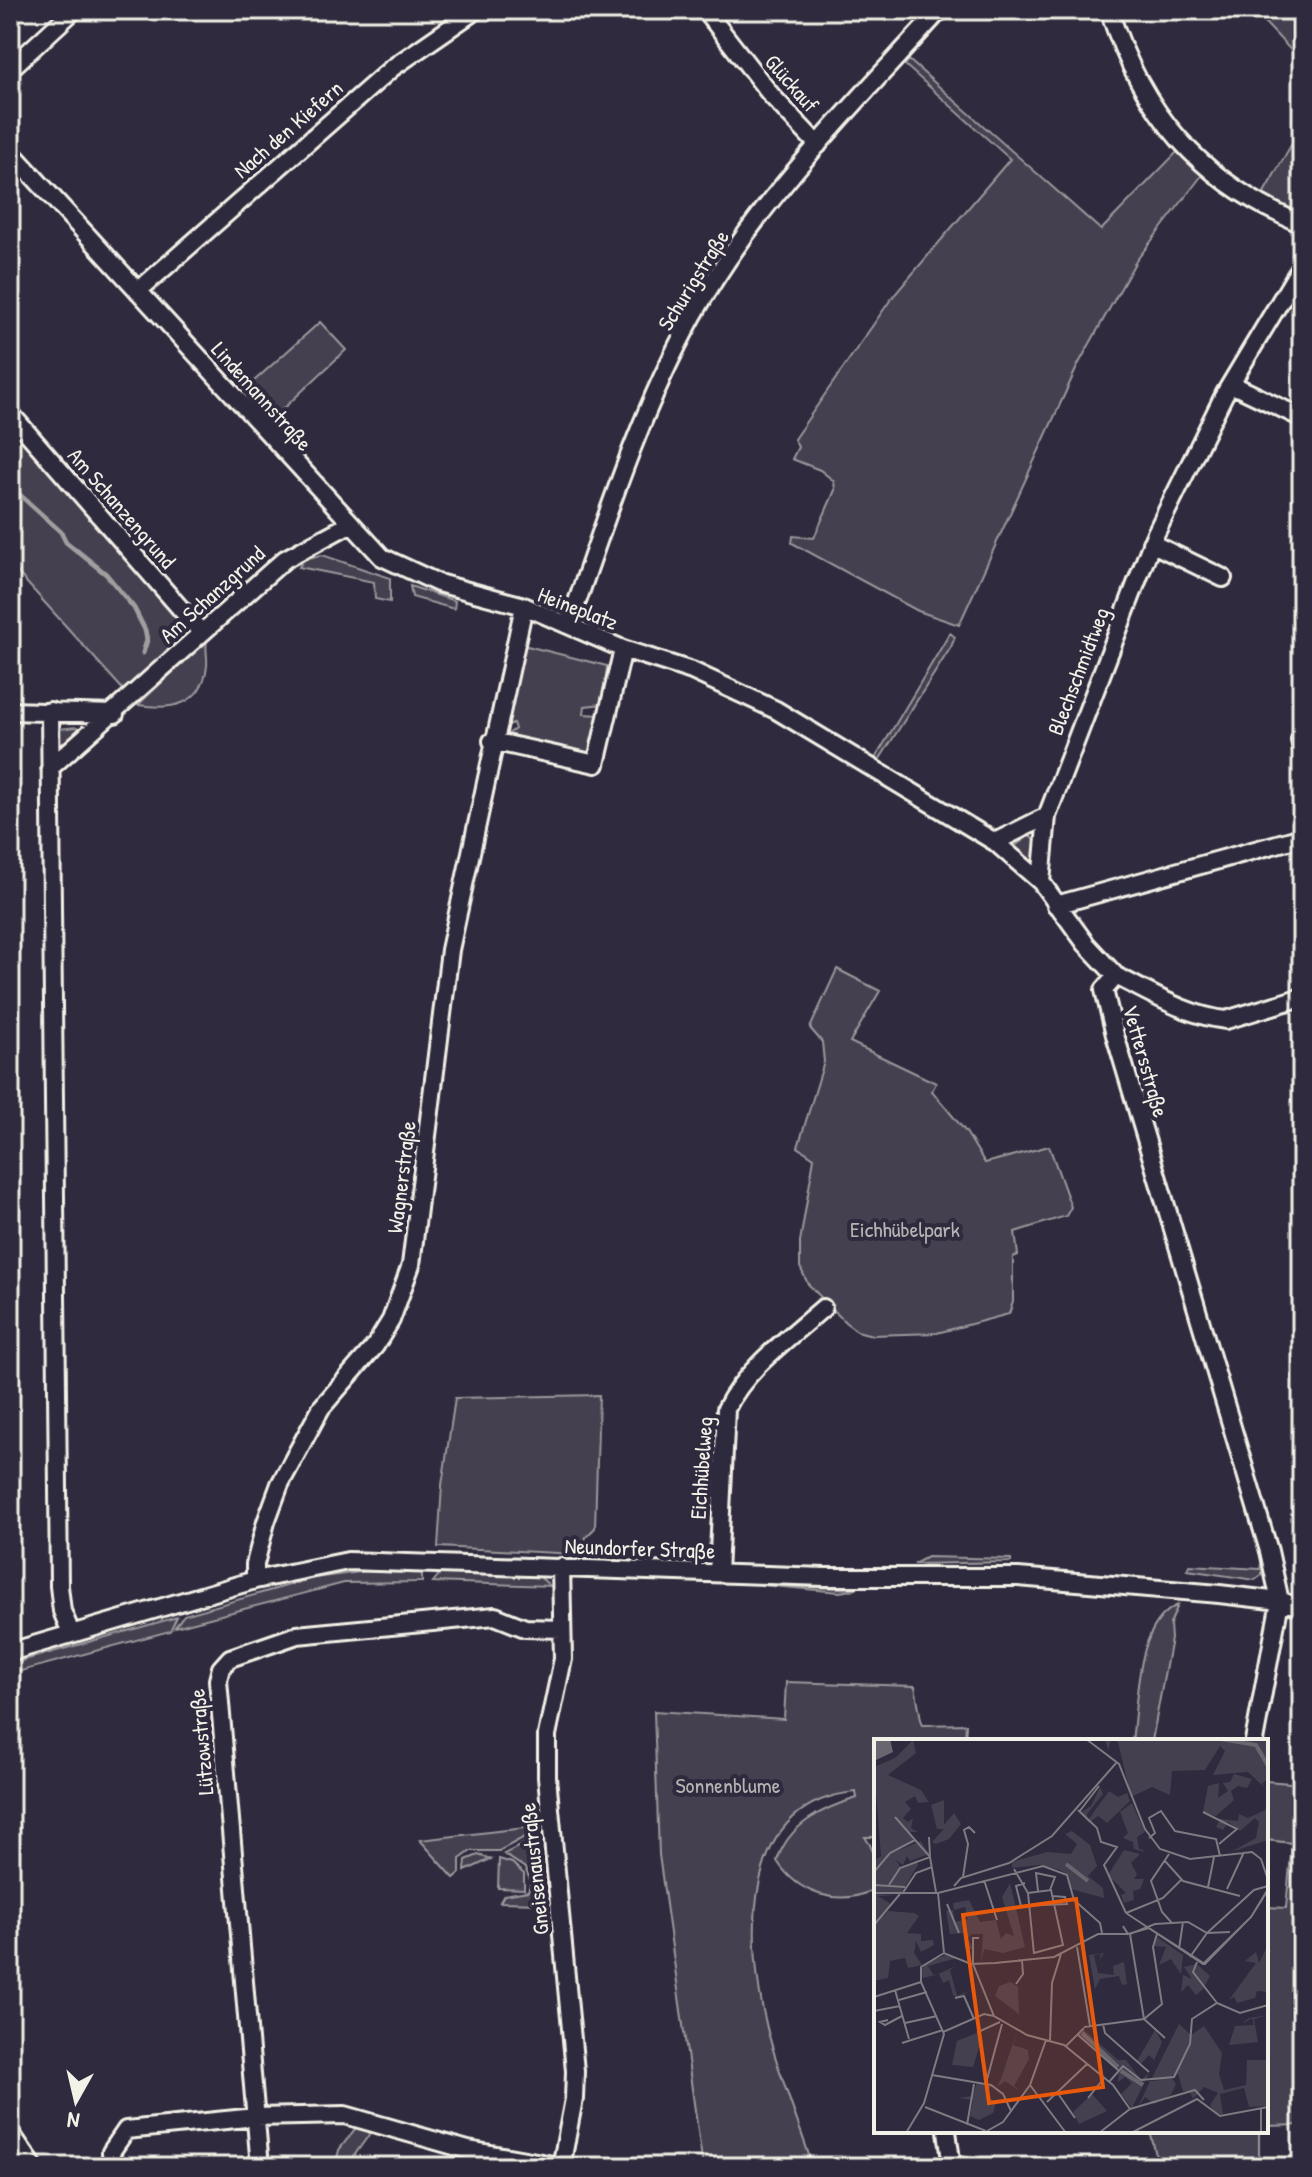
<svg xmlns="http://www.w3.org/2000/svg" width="1312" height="2177" viewBox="0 0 1312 2177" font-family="'Patrick Hand',sans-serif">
  <rect width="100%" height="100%" fill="#2f2a3d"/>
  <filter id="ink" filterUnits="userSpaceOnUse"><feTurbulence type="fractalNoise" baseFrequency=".0125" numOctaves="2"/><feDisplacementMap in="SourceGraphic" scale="16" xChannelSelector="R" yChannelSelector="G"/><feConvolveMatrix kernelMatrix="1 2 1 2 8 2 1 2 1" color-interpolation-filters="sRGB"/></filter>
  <g filter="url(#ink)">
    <path fill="#454050" stroke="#9c989c" stroke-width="2" d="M1253,10H1302V62Z
      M909,60L1101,230L1177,152L1203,174L1136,261L1078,365L959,625L918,611L792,543L793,536L814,538L835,490L834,481L820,470L792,459L798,447L794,439L891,299L1010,159L905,65Z
      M1302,126V220L1262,196Z
      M320,322L346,350L270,421L243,391Z
      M10,421L192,632L127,694L10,564Z
      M322,555L390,578V602L375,599L374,582L299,567L304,559Z
      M410,586L455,601L454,609L412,597Z
      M950,633L955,637L951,647L876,765L873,762Z
      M207,640C205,649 208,657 207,666C202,707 170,710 138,705Z
      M527,646L607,666L603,704L585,706L584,714L600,715L594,752L589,755L504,737L515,729L513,723L503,728L523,648Z
      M58,729L77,727L82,731L58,751Z
      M1029,836L1040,842L1034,867L1012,848Z
      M837,969L880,991L850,1042L936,1083L932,1091L966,1132L985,1163L1049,1146L1071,1207L1066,1216L1015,1232L1018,1255L1013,1257V1302L1009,1314L937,1333L872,1335L857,1331L845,1322L808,1284L800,1267V1242L814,1158L798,1147L824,1062L822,1042L810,1028Z
      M599,1395L595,1528L586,1537L584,1548H577L576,1554L438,1547L442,1485L455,1398Z
      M927,1557L1011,1559V1562L914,1564Z
      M1262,1560V1575L1255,1580L1187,1570L1190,1565L1260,1569Z
      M368,1571L422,1572V1582L344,1583L175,1627L184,1615L314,1578Z
      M441,1572L540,1577L550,1586L433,1582Z
      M760,1585L857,1589L840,1592Z
      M1178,1605L1170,1624L1171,1639L1152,1741H1132C1138,1700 1135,1623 1178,1605Z
      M177,1617L170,1631L10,1674V1664Z
      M786,1682L915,1686L922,1725L966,1724L965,1741H876V1837H865C877,1853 879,1871 873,1890C838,1907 798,1894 777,1861C788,1825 822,1808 857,1798L856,1792C739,1802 746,1942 767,2028C779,2075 798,2121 813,2167H703L659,1855L654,1711L784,1719Z
      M1266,1781L1302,1784V2125L1266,2126V1907L1286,1908L1292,1843L1266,1840Z
      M533,1827L534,1832L499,1851H471L460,1859V1873L454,1878L420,1840Z
      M537,1837L543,1903L500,1902L504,1895L528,1891L531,1882L525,1868L504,1854Z
      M478,1855L491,1859L465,1871L466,1860Z
      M499,1859L512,1863L524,1874V1889L498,1888Z
      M358,2125L373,2129L346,2167H335L339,2150Z
      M1150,2131H1259V2167H1159Z"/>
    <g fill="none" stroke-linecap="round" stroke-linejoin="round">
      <path stroke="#a19ea0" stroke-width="5" d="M10,486L61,532L66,542L106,574L134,608L145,630L147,640L143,653"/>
      <defs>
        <path id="minor" d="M705,10L771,95L818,145
          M1109,10C1142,113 1200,182 1302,224
          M10,69L74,10
          M10,151L382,557L438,583L524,606L623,649L692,671L776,710L995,842L1041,882L1086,944L1116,976L1104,990L1115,1035L1269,1551L1280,1601L1254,1741
          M138,291L392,68L476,10
          M1231,384L1302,418
          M10,413L201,632
          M1151,543L1223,578
          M569,625C606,519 639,414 693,316C756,202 853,106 940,10
          M10,711L115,714
          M50,711L59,1586L62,1611L71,1633
          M1300,740L1302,748
          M492,741L596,764L623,649
          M50,768L285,559L350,524
          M995,842L1047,816
          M1041,882L1047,816L1154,537L1224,395L1302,265
          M1056,905L1302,837
          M1116,976C1151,993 1187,1016 1226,1020L1302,997
          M561,1567L563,1659L547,1735V1777L575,2071L574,2099L561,2167
          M718,1573L726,1409C746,1368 789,1338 823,1308
          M255,1580V1564L266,1522L280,1484L321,1408L375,1346L391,1320L411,1265L450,950L524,606
          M10,1652L255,1580L348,1561L825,1577H1018L1219,1594L1280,1601L1302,1607
          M947,2131L952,2167
          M10,2132L34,2167
          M112,2167L111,2152L126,2130L256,2117L345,2115L468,2150L564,2167
          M260,2167L218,1680L221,1668L230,1658L297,1635L495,1616L525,1628L562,1629"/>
      </defs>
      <use href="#minor" stroke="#f4f1e8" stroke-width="22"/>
      <use href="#minor" stroke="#2f2a3d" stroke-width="16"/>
    </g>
  </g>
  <g text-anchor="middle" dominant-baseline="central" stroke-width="8" stroke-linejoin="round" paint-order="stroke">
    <g font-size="22" fill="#f4f1e8" stroke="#2f2a3d">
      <text transform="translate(792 83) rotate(49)">Glückauf</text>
      <text transform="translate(288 129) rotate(-41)">Nach den Kiefern</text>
      <text transform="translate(693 280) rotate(-58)">Schurigstraße</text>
      <text transform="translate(262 396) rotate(48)">Lindemannstraße</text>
      <text transform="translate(122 508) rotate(49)">Am Schanzengrund</text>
      <text transform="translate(212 594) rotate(-42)">Am Schanzgrund</text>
      <text transform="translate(578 608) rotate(21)">Heineplatz</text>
      <text transform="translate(1078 671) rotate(-69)">Blechschmidtweg</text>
      <text transform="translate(1146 1061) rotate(74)">Vettersstraße</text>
      <text transform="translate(401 1177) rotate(-83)">Wagnerstraße</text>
      <text transform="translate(701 1468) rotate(-86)">Eichhübelweg</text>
      <text transform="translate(640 1548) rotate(2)">Neundorfer Straße</text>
      <text transform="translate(201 1742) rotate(-95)">Lützowstraße</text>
      <text transform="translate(534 1869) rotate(-96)">Gneisenaustraße</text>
    </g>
    <g font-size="22" fill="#b7b3b3" stroke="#2f2a3d">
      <text x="905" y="1229">Eichhübelpark</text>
      <text x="728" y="1785">Sonnenblume</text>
    </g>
  </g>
  <g transform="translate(874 1739)">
    <rect width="394" height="394" fill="#2f2a3d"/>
    <path d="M231,0H394V39L388,45L394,52L374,33L339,36L351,12L346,7L331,31L298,32L296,56L278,48L257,58L244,3L237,1L234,11ZM39,1L42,14L14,36L47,51L55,63L44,64L41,57L31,63L37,70L29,79L34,83L39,79L37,89L44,93H36L40,100L20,113L47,102L55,115L36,122L33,117L29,126L22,121L27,129L43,121L44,126L27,154L0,153V122L7,117L0,28L21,19ZM360,35L378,40L373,49L364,47L357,52L360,61L342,77L329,73L334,47L345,44L344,59L354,52L349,44L356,43ZM226,48L229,55L213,75L214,81L235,52L244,58L253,54L256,62L233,84L224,77L215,84L206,74L217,67ZM394,60V101L357,113L382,99L385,83L381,79L366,92L354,83L349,91L342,88L346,80L364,82L365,75L374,79L391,71ZM70,61V86L80,74L87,85L75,100L62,105L58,103L70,90H63L57,66ZM258,64L271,93L263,98L265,110L269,111L271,113L260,110L259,103L249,99L254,94L246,73ZM198,92L216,106L223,127L214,137L229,149L230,159L197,150L194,136L186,131L165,126L138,129V123L173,113L197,115L203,105L191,95ZM250,111L266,115L257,124L263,135L260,140H270L266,150L259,152L260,161L250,164L247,156L252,154L234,136ZM136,144L151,208L129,214L110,210L107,224L109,195H98L94,199L99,210H91L89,194L76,195L72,172L79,171L81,183L94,180L91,168L80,171L79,164L95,161L106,183L122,181L127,200L132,194L140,197L128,158ZM0,155L24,156L4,157L17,165L8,179L14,172L40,174L45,177L33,194L47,195V202L59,201L60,206L47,213L42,202L40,214L48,226L34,229L31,219L16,222L14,239L0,242V186L7,181L0,184ZM283,198L309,216L307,235L297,220L285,226L292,208L280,207ZM394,206V253L383,252L381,259L363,264L360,258L355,261L382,224L371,222L382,213L385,224ZM230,214L225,221L227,215L220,216L224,234L240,236L239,227L250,223L253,245L248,246L245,237L226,240L221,250L215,216ZM74,215L83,219L54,227L60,237L82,227L76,231L83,257L97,251L83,259L79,256L75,241L69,244L65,235L49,239L46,233L52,224ZM323,225L336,237L329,250L322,256L314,246L307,253L309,236L318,240L310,228ZM137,243L144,248L145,275L121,257L125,247ZM367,275L370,283L375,279L394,276L380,280L384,303L355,306L361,287L380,286L378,279L370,284ZM305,285L317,296L330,287L348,314L345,335L350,351L372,346L373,321H394V367L375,368L370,349L346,355L349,376L341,374L336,366L344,354L330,348L319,360L316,353L309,352L304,335L297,338L302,345L297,356L280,365L271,358L264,368L276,342H287L277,341ZM209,290L244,321H252L267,341L275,334L258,369L247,355L258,344L251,338L244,343L245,331L204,296ZM281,291L288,303L276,331L280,321L275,316L267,325L263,322ZM144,293L139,306L154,311L155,320L140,347L149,354L131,342L123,348L127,340L139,304ZM103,294L107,302L99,328L78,326L83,302ZM103,344L117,347L113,357L122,364L119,374L105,381L96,377L99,361L85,359L98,357ZM218,355L233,372L205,385L199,373Z" fill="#454050"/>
    <path d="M0,0H16L19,13L0,22Z" fill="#6a6670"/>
    <path fill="none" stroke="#6a6670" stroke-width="4" d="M347,0L382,6L394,27M192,125L214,142M208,294L244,328M247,332L269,346"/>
    <path fill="none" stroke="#7e7a81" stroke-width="2" d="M212,0L245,25L271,90L286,110L316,120L378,113L387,120L394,141M204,71L223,89L227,103L243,108L230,126L252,174M205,73L225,47M329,73L363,90L345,105M21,78L56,118L55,98M275,99L281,94L275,79L287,72L301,92L342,100L346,117M295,115L277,142L288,173L298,184M291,122L309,142L366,157M140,130L154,154L160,215M0,133L16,114L41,101M89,138L94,105L90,91L95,88L101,94M110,141L123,181M151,144L142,147L147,167L193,165L191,158L178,157M0,146L31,148M15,146L26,129L56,118L62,153M80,147L87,139L135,124L178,97L243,23M334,148L340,118M353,150L370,113M164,152L162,134L181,138L176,151M0,154H64L169,127L193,136L200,161L226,184L228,194M64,154L70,214M154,154L177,151L189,206L160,214M28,155L42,134L58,128M73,165L85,194M252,174L329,225L377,178L394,151M252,174L289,159L307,141M0,186L26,155M249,187L254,195L275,189L331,225L377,178L394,150M256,195L270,280L291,299M105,199H99V225L120,277L153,296L190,306L239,346L256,370M203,208L216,287M305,210L309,183M316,218L333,194L356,193M323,223L319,233L343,264M47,243V228L70,214L97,225L121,224L180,218L224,195H256L281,185L314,183L333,194L380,151L394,147M142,245L149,235L148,221M21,251L35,300M0,258L47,243M81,259L90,257L100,280M25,261L53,253M0,272L26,267M14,281L6,283L11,286L28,277M31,284L63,277M229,285L231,294L275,333M210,288L270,280L288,265L279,208L283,195M69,293L110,275L120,277M204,296L244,331M107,300L104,293L126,283M176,302L178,244L187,215M28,304L69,291M192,307L210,289M58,336L117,346L129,355L137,372M235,343L249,327L267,341L300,338L316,305L318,280L343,264L366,274L394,266M112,344L128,285M156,346L192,394M185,356L201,379M214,359L230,339M173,363L213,325M51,368L112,392M93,386L100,345M113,392L129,383L156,346L172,301M32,394L50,364L70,295L47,243M225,394L256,370L321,351L330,361M257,394L323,360L346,377L394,368M387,394V369"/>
    <path fill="#e8590c" fill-opacity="0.15" stroke="#e8590c" stroke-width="4" d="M202,160L229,348L115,364L89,176Z"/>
    <rect width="394" height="394" fill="none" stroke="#f4f1e8" stroke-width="4"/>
  </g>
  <rect width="1312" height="2177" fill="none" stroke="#2f2a3d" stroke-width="40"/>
  <rect x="20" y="20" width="1272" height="2137" fill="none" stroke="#f4f1e8" stroke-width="3" filter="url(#ink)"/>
  <g transform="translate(76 2101) rotate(188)" stroke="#2f2a3d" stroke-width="6" paint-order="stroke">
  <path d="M0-6L14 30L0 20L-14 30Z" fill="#f4f1e8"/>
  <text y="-12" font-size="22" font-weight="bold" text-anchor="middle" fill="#f4f1e8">N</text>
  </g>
</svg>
